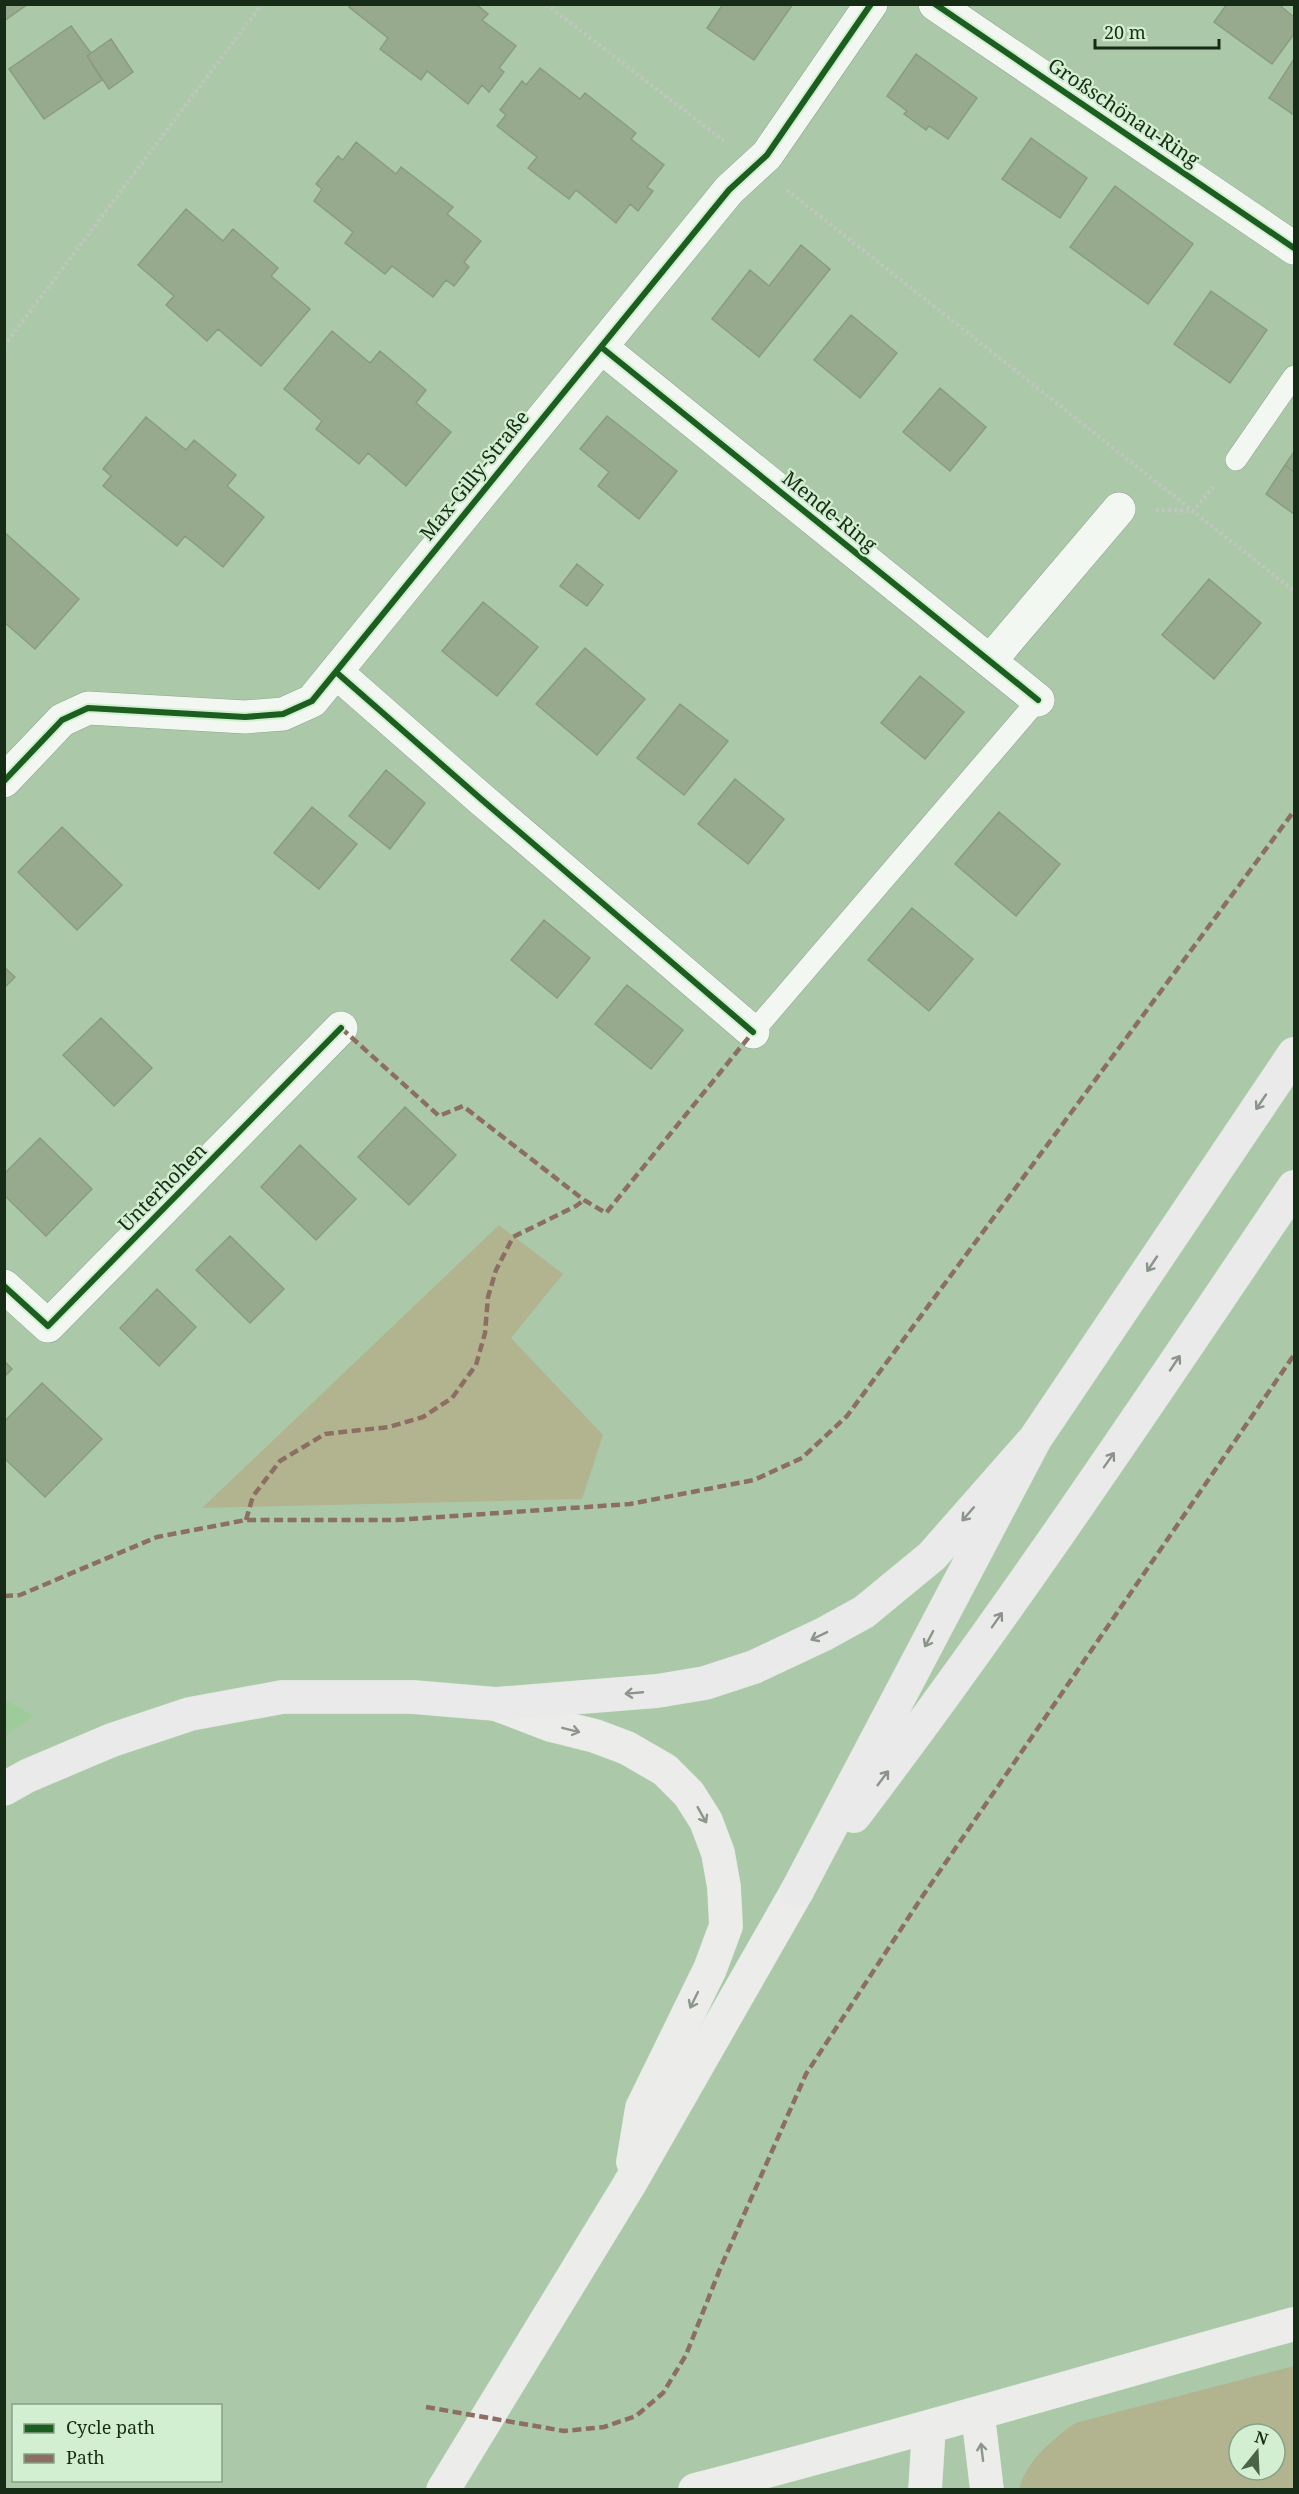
<svg xmlns="http://www.w3.org/2000/svg" width="1299" height="2494" viewBox="0 0 1299 2494" font-family="'Noto Serif',serif">
  <rect width="100%" height="100%" fill="#abc9a9"/>
  <path fill="#9dcc9a" d="M5,1700L34,1716L5,1736Z"/>
  <path fill="#b2b490" fill-rule="evenodd" d="M499,1225L563,1274L511,1338L603,1435L582,1499L202,1508Z
    M1294,2366V2489H1019C1027,2460 1051,2441 1075,2423ZM1239,2434H1275V2470H1239Z"/>
  <path fill="#98aa8e" stroke="#8a9c80" stroke-width="1.5" d="M4,4H28L4,21Z
    M351,4H476L488,14L482,20L516,46L499,68L504,72L489,92L482,85L468,104L427,71L421,80L380,49L388,38L349,7Z
    M723,4H793L754,60L707,28Z
    M1227,4H1278L1294,17V34L1272,64L1214,22Z
    M71,26L91,53L87,56L102,80L44,119L9,69Z
    M111,39L133,72L109,89L87,56Z
    M916,54L977,98L948,139L929,126L926,130L904,114L907,111L887,96Z
    M1294,59V115L1269,98Z
    M540,68L580,99L585,93L636,133L631,139L664,165L647,187L653,191L638,211L630,204L616,223L576,190L569,199L528,168L537,157L497,126L506,115L500,110L522,81L526,85Z
    M1031,138L1087,178L1060,218L1002,179Z
    M356,142L396,174L401,167L453,207L447,214L481,241L464,262L469,267L454,286L446,280L433,297L392,266L385,274L345,243L353,232L314,201L322,189L316,184L338,156L343,160Z
    M1115,186L1193,244L1148,304L1070,247Z
    M186,209L223,241L233,229L278,268L271,276L310,309L261,366L218,329L207,341L166,305L174,296L138,265Z
    M801,245L830,269L759,357L712,319L750,270L769,286Z
    M1211,291L1267,330L1230,383L1174,344Z
    M851,315L897,353L860,398L814,360Z
    M332,331L370,363L380,351L426,390L416,403L451,432L406,486L368,453L359,464L316,429L322,421L284,389Z
    M940,388L986,427L950,471L903,432Z
    M607,416L677,471L639,519L598,486L609,472L580,449Z
    M146,417L186,450L194,440L236,475L227,486L264,517L223,567L185,536L177,546L103,486L111,476L103,469Z
    M1294,452V472L1285,465Z
    M1285,465L1294,472V514L1266,494Z
    M4,532L79,599L35,649L4,622Z
    M577,564L603,585L587,606L560,586Z
    M1209,579L1261,623L1214,679L1162,635Z
    M483,602L538,647L497,696L442,651Z
    M585,648L645,699L597,755L536,704Z
    M920,676L964,712L925,759L881,723Z
    M680,704L728,741L684,795L637,758Z
    M386,770L425,803L390,849L349,816Z
    M735,779L784,819L748,864L698,824Z
    M312,807L357,844L319,889L274,853Z
    M999,812L1060,864L1016,916L955,864Z
    M62,827L122,885L77,930L18,872Z
    M912,908L973,959L929,1011L868,960Z
    M544,920L590,958L557,998L511,960Z
    M4,967L15,977L4,988Z
    M627,985L683,1030L651,1069L595,1024Z
    M101,1018L152,1068L114,1106L63,1055Z
    M405,1107L456,1155L409,1205L358,1157Z
    M40,1138L92,1189L46,1236L4,1195V1174Z
    M300,1145L356,1199L316,1240L261,1187Z
    M230,1236L284,1289L250,1323L196,1270Z
    M157,1289L196,1327L159,1366L120,1328Z
    M4,1361L12,1369L4,1377Z
    M42,1383L102,1439L45,1497L4,1458V1422Z"/>
  <g fill="none" stroke-linecap="round" stroke-linejoin="round">
    <defs>
      <path id="service" d="M1236,460L1294,376
        M753,1032L1038,700"/>
      <path id="minor" d="M935,4L1294,248
        M601,347L1038,700
        M990,661L1119,509
        M336,672L481,799L753,1032
        M4,781L62,720L88,708L245,717L283,714L312,701L729,190L767,155L871,4
        M4,1286L48,1326L341,1028"/>
      <path id="primary" d="M496,1704L551,1725L595,1736L627,1748L665,1770L689,1794L706,1821L718,1853L724,1887L726,1926L710,1969L642,2108L633,2162
        M978,2415L987,2490
        M443,2490L629,2185L797,1891
        M695,2490C896,2438 1094,2379 1294,2324
        M925,2490L929,2427"/>
      <path id="trunk" d="M4,1789L27,1776L112,1740L190,1714L282,1697H413L496,1704L657,1691L705,1683L754,1667L824,1634L864,1612L932,1556L1035,1439
        M854,1816C1009,1612 1151,1399 1294,1187
        M797,1891L1035,1439L1294,1054"/>
    </defs>
    <use href="#service" stroke="#8ea68d" stroke-width="22"/>
    <use href="#minor" stroke="#8ea68d" stroke-width="34"/>
    <use href="#primary" stroke="#d9e7d8" stroke-width="34"/>
    <use href="#trunk" stroke="#d9e7d8" stroke-width="34"/>
    <path stroke="#bec6bd" stroke-width="4" stroke-dasharray="3 3" stroke-linecap="butt" d="M546,4L724,141
      M787,190L1294,591
      M4,346L262,4
      M1156,510L1193,511L1215,485"/>
    <use href="#service" stroke="#f2f7f2" stroke-width="21"/>
    <use href="#minor" stroke="#f2f7f2" stroke-width="33"/>
    <use href="#primary" stroke="#ecedeb" stroke-width="33"/>
    <use href="#trunk" stroke="#eaeaea" stroke-width="33"/>
    <path stroke="#8d6e63" stroke-width="4.5" stroke-dasharray="9 4.5" stroke-linecap="butt" d="M341,1028L439,1116L463,1106L584,1200L606,1213L753,1032
      M246,1520L253,1496L280,1461L325,1434L389,1427L423,1417L452,1398L476,1365L485,1333L488,1297L496,1270L513,1237L576,1206L584,1200
      M4,1596L20,1595L157,1537L246,1520H396L630,1504L754,1480L802,1458L847,1416L1294,811
      M426,2407L564,2431L604,2427L636,2416L663,2393L686,2355L720,2269L806,2074L922,1897L1294,1355"/>
    <defs>
      <path id="cycleway" d="M935,4L1294,248
        M601,347L1038,700
        M336,672L481,799L753,1032
        M4,781L62,720L88,708L245,717L283,714L312,701L729,190L767,155L871,4
        M4,1286L48,1326L341,1028"/>
    </defs>
    <use href="#cycleway" stroke="#d3efd1" stroke-width="10"/>
    <use href="#cycleway" stroke="#1b5e20" stroke-width="6"/>
  </g>
  <defs><path id="oneway-shaft" d="M-6 0H5M1.5-3L5.5 0L1.5 3" fill="none" stroke-width="1.6" stroke-linecap="round" stroke-linejoin="round" transform="scale(1.5)"/></defs>
  <g stroke="#8b948b">
    <use href="#oneway-shaft" transform="translate(1261 1102) rotate(124)"/>
    <use href="#oneway-shaft" transform="translate(1152 1264) rotate(124)"/>
    <use href="#oneway-shaft" transform="translate(1175 1363) rotate(-56)"/>
    <use href="#oneway-shaft" transform="translate(1109 1460) rotate(-55)"/>
    <use href="#oneway-shaft" transform="translate(968 1514) rotate(131)"/>
    <use href="#oneway-shaft" transform="translate(997 1620) rotate(-55)"/>
    <use href="#oneway-shaft" transform="translate(819 1636) rotate(154)"/>
    <use href="#oneway-shaft" transform="translate(929 1639) rotate(118)"/>
    <use href="#oneway-shaft" transform="translate(634 1693) rotate(175)"/>
    <use href="#oneway-shaft" transform="translate(883 1778) rotate(-53)"/>
  </g>
  <g stroke="#8c968b">
    <use href="#oneway-shaft" transform="translate(571 1730) rotate(14)"/>
    <use href="#oneway-shaft" transform="translate(702 1815) rotate(61)"/>
    <use href="#oneway-shaft" transform="translate(694 2000) rotate(116)"/>
    <use href="#oneway-shaft" transform="translate(982 2452) rotate(-97)"/>
  </g>
  <g text-anchor="middle" dominant-baseline="central" stroke-width="4.5" stroke-linejoin="round" paint-order="stroke">
    <g font-size="20" fill="#172c16" stroke="#d3efd1">
      <text transform="translate(1124 112) rotate(34)">Großschönau-Ring</text>
      <text transform="translate(474 475) rotate(-51)">Max-Gilly-Straße</text>
      <text transform="translate(830 511) rotate(39)">Mende-Ring</text>
      <text transform="translate(162 1187) rotate(-45)">Unterhohen</text>
    </g>
  </g>
  <rect width="1299" height="2494" fill="none" stroke="#172c16" stroke-width="12"/>
  <rect x="12" y="2404" width="210" height="78" fill="#d3efd1" stroke="#88a186" stroke-width="1.5"/>
  <rect x="24" y="2424" width="30" height="9" fill="#1b5e20" stroke="#88a186" stroke-width="1.5"/>
  <text x="66" y="2434" font-size="18" fill="#172c16">Cycle path</text>
  <rect x="24" y="2454" width="30" height="9" fill="#8d6e63" stroke="#88a186" stroke-width="1.5"/>
  <text x="66" y="2464" font-size="18" fill="#172c16">Path</text>
  <g transform="translate(1257 2452) rotate(18)"><circle r="28" fill="#d3efd1" stroke="#88a186" stroke-width="1.5"/>
  <path d="M0-4.5L10 22L0 15L-10 22Z" fill="#4b6349"/>
  <text y="-9" font-size="16" font-weight="bold" text-anchor="middle" fill="#172c16">N</text>
  </g>
  <path d="M1095 39v9h124v-9" fill="none" stroke="#172c16" stroke-width="3"/>
  <text x="1104" y="39" font-size="18" fill="#172c16" stroke="#d3efd1" stroke-width="4.5" paint-order="stroke">20 m</text>
</svg>
